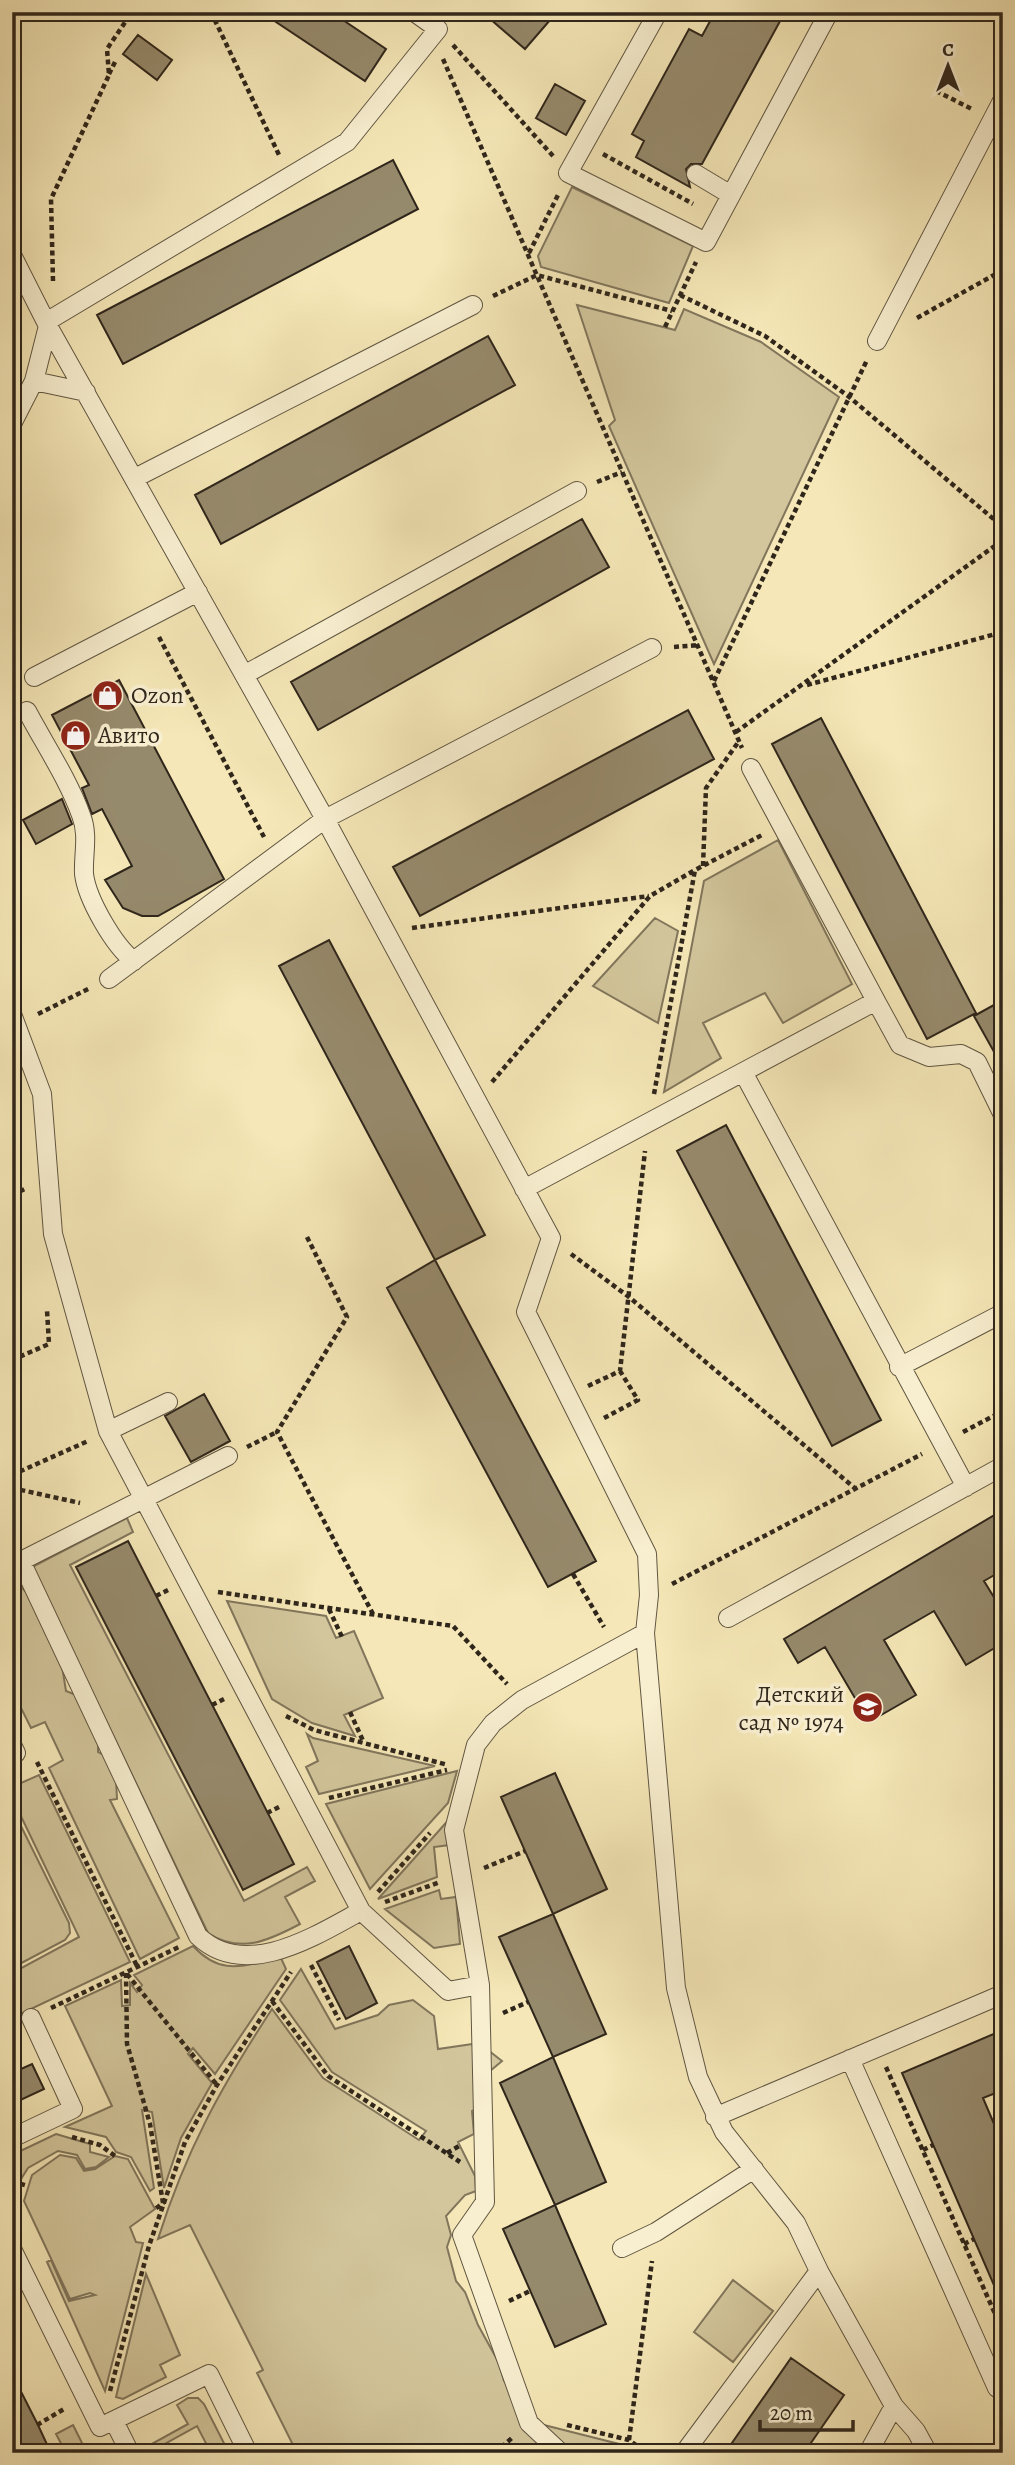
<svg xmlns="http://www.w3.org/2000/svg" width="1015" height="2465" viewBox="0 0 1015 2465" font-family="Alegreya,serif">
  <rect width="100%" height="100%" fill="#f5e7b7"/>
  <filter id="stains"><feTurbulence type="fractalNoise" baseFrequency=".00286" numOctaves="4"/><feColorMatrix values="0 0 0 0 .2 0 0 0 0 .09 0 0 0 0 .02 0 0 0 .5 -.17"/></filter>
  <radialGradient id="worn" r=".72"><stop offset=".6" stop-color="#630" stop-opacity="0"/><stop offset="1" stop-color="#630" stop-opacity=".3"/></radialGradient>
  <path fill="#d3c69c" stroke="#81765c" stroke-width="2" d="M572,187L693,246L669,303L541,267L538,256Z
    M577,305L675,330L684,309L761,342L839,397L714,664L609,426L615,420Z
    M778,840L852,984L783,1023L765,993L703,1023L721,1058L664,1092L704,881Z
    M655,918L678,931L658,1023L593,986Z
    M127,1518L133,1532L70,1565L244,1901L307,1867L315,1881L285,1897L300,1924C268,1941 240,1954 208,1933L99,1706L98,1752L115,1761L117,1799L110,1800L179,1938L140,1959L49,1768L63,1760L45,1722L31,1728L12,1690V1584L16,1583L54,1616L66,1691L96,1703L32,1567Z
    M227,1601L326,1616L336,1638L354,1631L383,1698L344,1715L355,1736L312,1723L272,1699Z
    M307,1734L313,1738L435,1766L319,1794L306,1767L318,1761Z
    M457,1771L448,1803L370,1889L326,1804Z
    M39,1775L130,1962L12,2018V1973L79,1937L18,1810L12,1812V1787Z
    M452,1816L449,1845L434,1847L437,1877L378,1899Z
    M12,1823L21,1826L69,1923L70,1933L65,1940L12,1968Z
    M439,1890L441,1899L456,1897L460,1944L434,1948L385,1909Z
    M193,1946C222,1977 243,1965 281,1958L286,1969L215,2074L193,2048L188,2054L212,2083L181,2138L164,2188L152,2112L142,2110L154,2188L150,2191L131,2157L116,2152L106,2137L65,2127L112,2106L65,2006L121,1980L122,2006L130,2005V1983L137,1992L142,1985L134,1975Z
    M301,1969L335,2029L378,2015L389,2005L413,2000L434,2016L438,2049L479,2043L502,2061L483,2077V2104L472,2111L474,2134L458,2142L475,2176L476,2191L465,2195L446,2216L451,2235L447,2247L456,2281L465,2292L478,2325L499,2363L504,2381L523,2394L545,2453H297L257,2373L263,2370L190,2225L158,2239C186,2150 221,2087 272,2009L323,2078L419,2140L426,2131L332,2072L280,2000Z
    M56,2134L90,2144V2152L109,2157L96,2167L85,2169L77,2155L58,2151L28,2168L21,2179L12,2176V2155Z
    M60,2155L76,2158L84,2171L95,2169L115,2156L128,2159L155,2209L130,2227L136,2242L143,2243L105,2391L47,2262L51,2260L69,2301L95,2295L90,2293L70,2299L24,2201L32,2175Z
    M146,2274L180,2355L160,2365L166,2377L123,2399L116,2397Z
    M733,2280L773,2311L733,2362L694,2332Z
    M188,2398H198L204,2404L229,2453H211L197,2426L150,2452L148,2446L188,2424L177,2405Z
    M73,2425L87,2453H66L56,2434Z
    M544,2425L627,2446L637,2453H569L540,2426Z"/>
  <path fill="#968a6c" stroke="#2f261b" stroke-width="2" d="M261,12H331L386,49L365,81Z
    M482,12H557L525,49Z
    M715,12H785L702,164H691L686,169L690,187L636,157L644,141L632,134L689,29L702,36Z
    M138,35L172,60L157,80L123,54Z
    M555,84L585,101L566,135L536,118Z
    M393,160L418,209L123,364L97,315Z
    M488,336L515,385L221,544L195,495Z
    M582,519L609,567L318,730L291,682Z
    M119,680L224,879L158,916H142L123,908L105,880L132,866L102,809L92,814L82,788L89,785L52,715Z
    M688,710L714,759L420,916L393,867Z
    M821,718L976,1013L927,1039L772,744Z
    M62,799L72,824L36,844L23,820Z
    M329,940L485,1235L435,1260L279,966Z
    M1003,1000V1068L974,1016Z
    M726,1125L881,1420L832,1446L677,1151Z
    M435,1260L596,1561L548,1587L387,1288Z
    M204,1394L230,1441L191,1462L165,1416Z
    M1003,1510V1570L984,1581L1003,1612V1643L966,1665L934,1611L884,1640L916,1695L869,1722L825,1647L798,1663L784,1639Z
    M128,1541L294,1864L243,1890L76,1567Z
    M555,1773L607,1889L553,1914L501,1797Z
    M553,1914L606,2034L553,2057L499,1937Z
    M349,1946L377,2003L346,2019L317,1962Z
    M1003,2030V2090L983,2098L1003,2145V2306L902,2073Z
    M553,2057L606,2182L555,2205L500,2083Z
    M32,2064L44,2089L12,2104V2073Z
    M555,2205L606,2324L555,2347L503,2229Z
    M791,2358L844,2395L804,2453H725Z
    M12,2374L38,2425L51,2453H12Z"/>
  <g fill="none" stroke-linecap="round" stroke-linejoin="round">
    <defs>
      <path id="service" d="M658,12L568,173L706,242L829,12
        M696,174L731,195
        M12,255L48,326L325,819L551,1238L526,1312L647,1554L649,1595L645,1633L676,1988L698,2077L724,2132L796,2223L819,2271L894,2406L916,2431L928,2453
        M46,322L347,142L438,29L414,12
        M877,341L1003,99
        M34,381L48,326
        M12,424L34,381L86,392
        M135,478L473,305
        M244,675L577,491
        M34,677L198,592
        M27,711C45,745 68,779 81,815C89,835 83,854 84,874C87,899 114,946 134,961
        M109,979L325,819L652,648
        M876,1001L900,1045L929,1057L961,1054L977,1062L1003,1115
        M12,1014L42,1094L53,1234L108,1431L361,1911
        M743,1072L966,1487
        M524,1189L876,1001L751,768
        M899,1367L1003,1313
        M108,1431L168,1402
        M228,1456L21,1561L198,1936C245,1981 315,1936 361,1911L448,1991L480,1985L485,2202L462,2235L529,2423L561,2453
        M728,1618L1003,1466
        M12,1745L16,1753L12,1755
        M480,1985L454,1830L476,1745L493,1723L522,1700L645,1633
        M850,2059L997,2388L1003,2386
        M715,2117L1003,1994
        M12,2138L73,2109L31,2018
        M622,2248L656,2232L754,2169
        M12,2249L100,2427L209,2374L248,2453
        M114,2421L130,2453
        M684,2453L819,2271
        M868,2453L894,2406"/>
    </defs>
    <use href="#service" stroke="#605642" stroke-width="20"/>
    <path stroke="#2f261b" stroke-width="4.5" stroke-dasharray="5 3.5" stroke-linecap="butt" d="M211,12L280,157
      M453,45L553,156
      M443,59L742,748
      M109,74L115,62
      M936,91L972,109
      M603,154L693,204
      M529,253L558,195
      M53,281L51,199L109,75L107,49L132,12
      M680,295L765,336L848,396L1003,527
      M493,296L537,275L672,311
      M917,318L1003,270
      M665,327L696,262
      M12,356L17,336L15,317
      M597,482L622,472
      M159,637L264,837
      M674,647L699,645
      M714,681L867,360
      M807,685L1003,632
      M736,732L1003,540
      M703,866L706,788L739,741
      M412,928L649,896
      M38,1014L90,988
      M492,1082L650,896L695,870
      M654,1094L695,870L762,835
      M12,1195L27,1188
      M307,1237L347,1317L277,1432L373,1614
      M571,1254L629,1297L857,1490
      M12,1360L49,1344L47,1310
      M588,1386L620,1371L645,1151
      M604,1418L638,1400L620,1371
      M963,1432L1003,1411
      M247,1447L277,1432
      M12,1475L88,1441
      M12,1488L80,1503
      M573,1574L604,1627
      M672,1584L922,1454
      M218,1592L453,1626L507,1684
      M156,1596L168,1590
      M329,1609L342,1637
      M212,1705L224,1699
      M350,1712L364,1743
      M286,1716L314,1730L448,1765
      M37,1762L138,1968
      M329,1798L447,1770
      M267,1813L279,1807
      M484,1868L525,1851
      M378,1892L430,1833
      M385,1902L440,1882
      M311,1965L339,2020
      M126,1973L127,2044L150,2124L163,2203L155,2209
      M127,1974L217,2085
      M272,2001L328,2076L460,2162
      M51,2008L179,1947
      M503,2013L528,2002
      M886,2067L1003,2332
      M72,2137L100,2145L115,2156
      M923,2150L933,2145
      M447,2153L461,2145
      M12,2181L28,2186
      M964,2244L974,2239
      M509,2301L530,2291
      M110,2391L149,2246L185,2142L217,2085L291,1972
      M37,2425L64,2409
      M567,2425L629,2440L647,2453
      M629,2440L652,2261
      M495,2453L513,2437"/>
    <use href="#service" stroke="#f8efd0" stroke-width="18"/>
  </g>
  <defs>
    <symbol id="shop-disc" viewBox="-11 -11 22 22"><circle r="9.5" fill="#8f2418" stroke="#f8efd0"/><path d="M-5-2.5h2.3a2.7 3.5 0 0 1 5.4 0H5L5.5 6h-11ZM-1.5-2.5h3a1.5 2.3 0 0 0-3 0Z" fill="#fff"/></symbol>
    <symbol id="school-disc" viewBox="-11 -11 22 22"><circle r="9.5" fill="#8f2418" stroke="#f8efd0"/><path d="M0-5L7-2L0 1L-7-2ZM-4 1L0 2.5L4 1V4Q0 6-4 4Z" fill="#fff"/></symbol>
  </defs>
  <g fill-rule="evenodd">
    <use href="#shop-disc" x="90" y="678" width="35" height="35"/>
    <use href="#shop-disc" x="58" y="718" width="35" height="35"/>
    <use href="#school-disc" x="850" y="1690" width="35" height="35"/>
  </g>
  <g text-anchor="middle" dominant-baseline="central" stroke-width="7" stroke-linejoin="round" paint-order="stroke">
    <g font-size="24" fill="#2f261b" stroke="#f8efd0" text-anchor="start">
      <text x="131" y="695">Ozon</text>
      <text x="98" y="735">Авито</text>
      <text x="844" y="1694" text-anchor="end">Детский<tspan x="844" dy="28">сад № 1974</tspan></text>
    </g>
  </g>
  <rect width="1015" height="2465" fill="none" stroke="#f5e7b7" stroke-width="42"/>
  <rect x="14" y="14" width="987" height="2437" fill="none" stroke="#2f261b" stroke-width="3.5"/>
  <rect x="21" y="21" width="973" height="2423" fill="none" stroke="#2f261b" stroke-width="2"/>
  <g transform="translate(948 66)" stroke="#f8efd0" stroke-width="5" paint-order="stroke">
  <path d="M0-5L12 26L0 18L-12 26Z" fill="#2f261b"/>
  <text y="-10" font-size="19" font-weight="bold" text-anchor="middle" fill="#2f261b">С</text>
  </g>
  <path d="M760 2420v10h93v-10" fill="none" stroke="#2f261b" stroke-width="3.5"/>
  <text x="770" y="2420" font-size="21" fill="#2f261b" stroke="#f8efd0" stroke-width="5" paint-order="stroke">20 m</text>
  <rect width="100%" height="100%" filter="url(#stains)"/>
  <rect width="100%" height="100%" fill="url(#worn)"/>
</svg>
